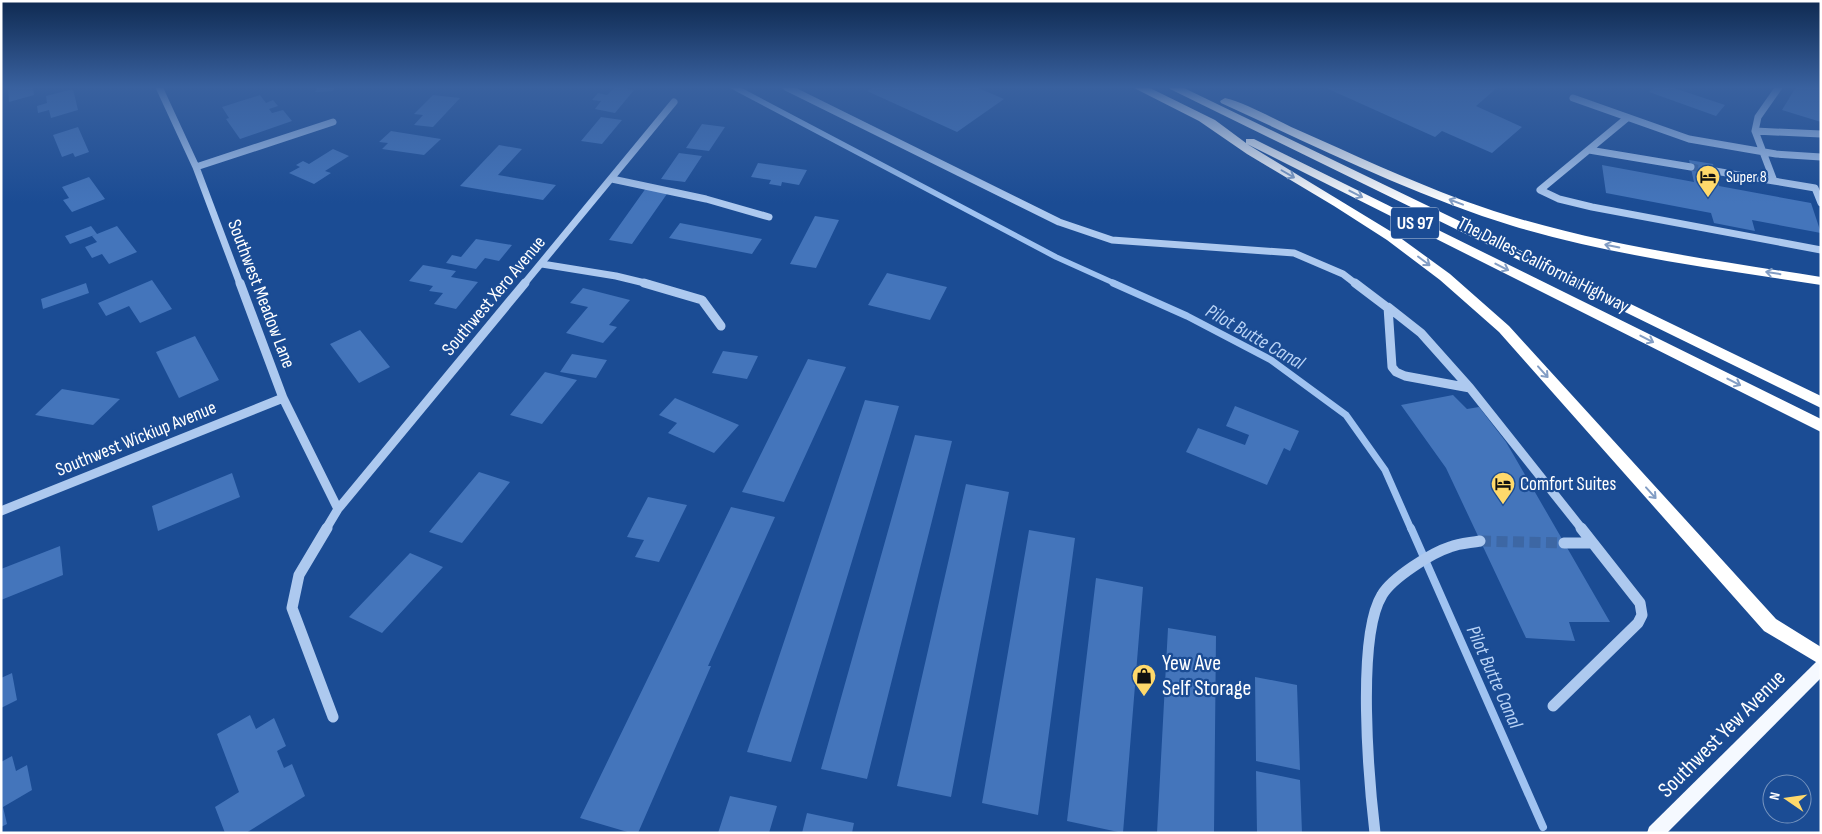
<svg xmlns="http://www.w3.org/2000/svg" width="1822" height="834" viewBox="0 0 1822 834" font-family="'Sofia Sans Condensed',sans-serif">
  <rect width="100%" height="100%" fill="#1b4c94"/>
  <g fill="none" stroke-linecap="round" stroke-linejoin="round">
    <path stroke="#a0c3f1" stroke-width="5.5" d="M734,87L1056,257L1116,284"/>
    <path stroke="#a0c3f1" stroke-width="7" d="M1113,283L1187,316L1271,360L1346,415L1385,470L1411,529"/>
    <path stroke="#a0c3f1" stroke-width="8" d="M1411,528L1543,827"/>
  </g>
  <path fill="#4475bb" d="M19,87H33L34,95L9,102L8,89Z
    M318,87H335L333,91L315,92Z
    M615,87L634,90L615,113L595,109L601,101L592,100L598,93L607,95Z
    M873,87H976L1004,99L957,132L867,91Z
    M1324,87H1498L1476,106L1522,127L1492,153L1442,131L1435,137Z
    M1654,87H1671L1725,105L1716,116L1649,92Z
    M1796,87H1821V122L1782,110Z
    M73,89L78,110L51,118L49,110L38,113L37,106L47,103L46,96Z
    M260,95L266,103L273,100L278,106L269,109L272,113L283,110L292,121L240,139L226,119L229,118L222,107Z
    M433,95L460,98L433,127L414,125L423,115L414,114Z
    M601,117L622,120L602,144L581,141Z
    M702,124L725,127L709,151L686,148Z
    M78,127L89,152L75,157L73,153L62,157L53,135Z
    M391,131L441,139L424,155L382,149L388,143L379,142Z
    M499,145L522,149L498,175L556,185L543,200L460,186Z
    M333,149L349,156L325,171L331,173L314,184L289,173L300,167L296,165L303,161L309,164Z
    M679,153L702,156L685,182L661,179Z
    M1689,160L1713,164L1719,186L1811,203L1821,233L1752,220L1755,231L1714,223L1711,213L1606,193L1602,165L1694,182Z
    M758,163L807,170L799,185L782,182L781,186L769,184L771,180L751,177Z
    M89,177L105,199L72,212L63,200L69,198L62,187Z
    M646,188L669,191L632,244L609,240Z
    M815,216L839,220L816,268L790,264Z
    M680,223L762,239L752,254L669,238Z
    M91,226L97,234L70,244L65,236Z
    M117,226L137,252L109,264L102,254L92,258L85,247L97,242L92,236Z
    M476,239L512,245L499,261L485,258L476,269L446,263L452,255L461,257Z
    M423,265L456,271L451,277L478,282L456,309L434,304L443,293L429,291L433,286L409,281Z
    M887,273L947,287L930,320L868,305Z
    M152,280L172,309L140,323L129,306L106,316L98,303Z
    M86,283L89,293L43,309L41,299Z
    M583,288L630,300L609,325L617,327L603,343L566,333L588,307L570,303Z
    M360,330L390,367L359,383L330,344Z
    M195,336L219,380L179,398L156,352Z
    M723,351L758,356L747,379L712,373Z
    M572,354L607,360L596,378L560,372Z
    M808,359L846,367L784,502L742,492Z
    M545,372L577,380L542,424L510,415Z
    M62,389L120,399L93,425L35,415Z
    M1453,395L1467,409L1479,407L1506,442L1610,622H1569L1575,641L1526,638L1446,468L1401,405Z
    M675,398L739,425L714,453L668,433L677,423L659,415Z
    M865,400L899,406L791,762L747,752Z
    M1235,406L1299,431L1290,451L1284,448L1267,485L1186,452L1198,428L1245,445L1249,435L1226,426Z
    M915,435L952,441L867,779L821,769Z
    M479,472L510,482L462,543L429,532Z
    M232,473L240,497L158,531L152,506Z
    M966,484L1009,492L951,797L897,786Z
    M648,497L687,505L659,562L635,557L644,540L627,537Z
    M731,507L775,517L708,666H711L638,833H631L580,818Z
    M1029,530L1075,538L1038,815L982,803Z
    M60,546L63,575L1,600V569Z
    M410,553L443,567L382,633L349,617Z
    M1096,578L1143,587L1123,833L1067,821Z
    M1168,628L1216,636L1214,833H1157Z
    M12,673L17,700L1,708V678Z
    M1255,677L1297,685L1300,770L1256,761Z
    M250,715L256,729L274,718L286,746L277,751L284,768L292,764L305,796L246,833H225L215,807L239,792L217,734Z
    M12,756L16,771L27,765L32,790L3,807L7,824L1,827V762Z
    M1256,771L1300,780L1302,833H1257Z
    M730,796L777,806L769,833H718Z
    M807,813L854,823L852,833H802Z"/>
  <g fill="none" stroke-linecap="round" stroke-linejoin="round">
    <path stroke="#3d67a4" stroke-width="7" stroke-dasharray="7 4" stroke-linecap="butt" d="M1691,167L1715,171"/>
    <path stroke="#3d67a4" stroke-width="11" stroke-dasharray="11 5.5" stroke-linecap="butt" d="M1480,541L1564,543"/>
    <path stroke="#adc9ef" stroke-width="7" d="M159,87L196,167L240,284
      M786,87L1059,222L1112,240L1294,253L1343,274L1356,284
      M1573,98L1689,139L1776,154L1821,157
      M1627,118L1540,190L1559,199L1592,207L1821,250
      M1755,131L1758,117L1779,87
      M1821,134L1755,131L1774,181L1815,188L1821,203
      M1589,150L1691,167
      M196,167L333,122
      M1715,171L1774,181
      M612,179L706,199L769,217
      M542,264L616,276L649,284
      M524,284L674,102"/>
    <path stroke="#adc9ef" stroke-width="9" d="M240,283L283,398L338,509
      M644,283L702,300L721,326
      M1355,283L1388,308
      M1388,307L1421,333L1470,388L1405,376L1396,372L1392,367Z
      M1470,388L1582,529
      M1,511L283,398
      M326,529L338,509L525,283"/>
    <path stroke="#adc9ef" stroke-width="11" d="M327,528L299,575L292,608L333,717
      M1564,543H1592
      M1553,706L1638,623L1642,615L1640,603L1581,528
      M1375,833C1369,782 1356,637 1382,595C1392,578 1431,553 1450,547C1460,543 1470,543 1480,541"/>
    <path fill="#f5f9ff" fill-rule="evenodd" d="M1821,660V678L1667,833H1647L1649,827L1816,662Z"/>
    <path fill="#fff" fill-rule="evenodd" d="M1135,87H1148L1215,120L1246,143V139H1254L1821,419V432L1247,144L1395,234L1450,274L1509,326L1776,619L1821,647V665L1764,631L1499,332L1440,280L1387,240L1334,206L1247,154L1199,121L1136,89Z
      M1169,87H1182L1821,396V408L1170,89Z
      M1225,98C1249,104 1275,120 1298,130C1352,154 1406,179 1462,200C1577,242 1700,258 1821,277V285C1718,269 1613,256 1513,226C1413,195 1317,147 1221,103L1220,101Z"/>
  </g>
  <defs><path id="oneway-shaft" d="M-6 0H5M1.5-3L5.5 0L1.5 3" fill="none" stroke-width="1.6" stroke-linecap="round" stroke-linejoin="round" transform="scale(1.25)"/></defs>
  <g stroke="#829dc4">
    <use href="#oneway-shaft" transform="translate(1288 174) rotate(30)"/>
    <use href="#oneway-shaft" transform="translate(1356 194) rotate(27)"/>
    <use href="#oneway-shaft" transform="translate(1456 202) rotate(-159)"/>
    <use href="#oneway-shaft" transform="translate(1612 246) rotate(-169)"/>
    <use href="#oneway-shaft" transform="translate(1424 261) rotate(37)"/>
    <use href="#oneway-shaft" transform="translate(1502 267) rotate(27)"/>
    <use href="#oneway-shaft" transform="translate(1773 273) rotate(-171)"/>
    <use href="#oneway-shaft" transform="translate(1647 339) rotate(27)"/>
    <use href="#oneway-shaft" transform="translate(1543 372) rotate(48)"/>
    <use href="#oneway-shaft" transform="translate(1734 382) rotate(27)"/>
    <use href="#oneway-shaft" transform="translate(1651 493) rotate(48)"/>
  </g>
  <linearGradient id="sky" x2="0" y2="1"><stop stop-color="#0f2a51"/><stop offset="0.43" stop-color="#39619f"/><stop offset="1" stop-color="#39619f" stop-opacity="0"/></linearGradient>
  <rect width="1822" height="203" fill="url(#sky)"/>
  <defs>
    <symbol id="hotel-pin" viewBox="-11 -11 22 30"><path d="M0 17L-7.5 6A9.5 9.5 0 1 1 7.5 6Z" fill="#ffd96b" stroke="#1b4c94"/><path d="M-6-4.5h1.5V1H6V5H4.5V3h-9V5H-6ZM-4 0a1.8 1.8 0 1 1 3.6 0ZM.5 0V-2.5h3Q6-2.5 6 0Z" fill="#111"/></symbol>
    <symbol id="shop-pin" viewBox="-11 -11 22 30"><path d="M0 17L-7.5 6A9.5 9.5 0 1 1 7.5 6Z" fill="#ffd96b" stroke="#1b4c94"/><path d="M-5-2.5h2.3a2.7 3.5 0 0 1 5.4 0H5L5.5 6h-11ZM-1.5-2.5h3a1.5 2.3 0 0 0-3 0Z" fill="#111"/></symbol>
  </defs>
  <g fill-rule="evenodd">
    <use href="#hotel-pin" x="1694" y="163" width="28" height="38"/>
    <use href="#hotel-pin" x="1489" y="470" width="28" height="38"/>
    <use href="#shop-pin" x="1130" y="662" width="28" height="38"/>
  </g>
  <g text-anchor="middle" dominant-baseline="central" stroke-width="4.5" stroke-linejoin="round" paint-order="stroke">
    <g font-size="16" fill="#fff" stroke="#1b4c94" text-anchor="start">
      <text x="1726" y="177">Super 8</text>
    </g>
    <rect fill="#1b4c94" stroke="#bbc9df" stroke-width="1" x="1391" y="207.5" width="48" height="31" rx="4"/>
    <g font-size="18" font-weight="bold" fill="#fff">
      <text x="1415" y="223">US 97</text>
    </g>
    <g font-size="19" fill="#fff" stroke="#1b4c94">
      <text transform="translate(1543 265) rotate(27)">The Dalles-California Highway</text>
      <text transform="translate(261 294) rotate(69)">Southwest Meadow Lane</text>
      <text transform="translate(494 296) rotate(-50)">Southwest Xero Avenue</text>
      <text transform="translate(136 439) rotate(-22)">Southwest Wickiup Avenue</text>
    </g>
    <g font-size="19" fill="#fff" stroke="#1b4c94" text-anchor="start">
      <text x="1520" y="484">Comfort Suites</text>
    </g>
    <g font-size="20" font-style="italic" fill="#b9d3f6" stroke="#1b4c94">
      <text transform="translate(1255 337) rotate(30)">Pilot Butte Canal</text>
      <text transform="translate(1494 677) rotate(66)">Pilot Butte Canal</text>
    </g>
    <g font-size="22" fill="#fff" stroke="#1b4c94" text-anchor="start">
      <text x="1162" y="663">Yew Ave<tspan x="1162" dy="25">Self Storage</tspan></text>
    </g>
    <g font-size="22" fill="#fff" stroke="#1b4c94">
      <text transform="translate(1722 734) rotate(-45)">Southwest Yew Avenue</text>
    </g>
  </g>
  <rect width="1822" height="834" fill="none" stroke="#ffffff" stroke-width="5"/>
  <g transform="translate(1787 799) rotate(283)"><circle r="24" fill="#1b4c94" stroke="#7694bf"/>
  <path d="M0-4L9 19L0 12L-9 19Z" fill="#ffd96b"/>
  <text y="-8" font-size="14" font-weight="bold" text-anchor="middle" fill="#ffffff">N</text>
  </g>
</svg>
